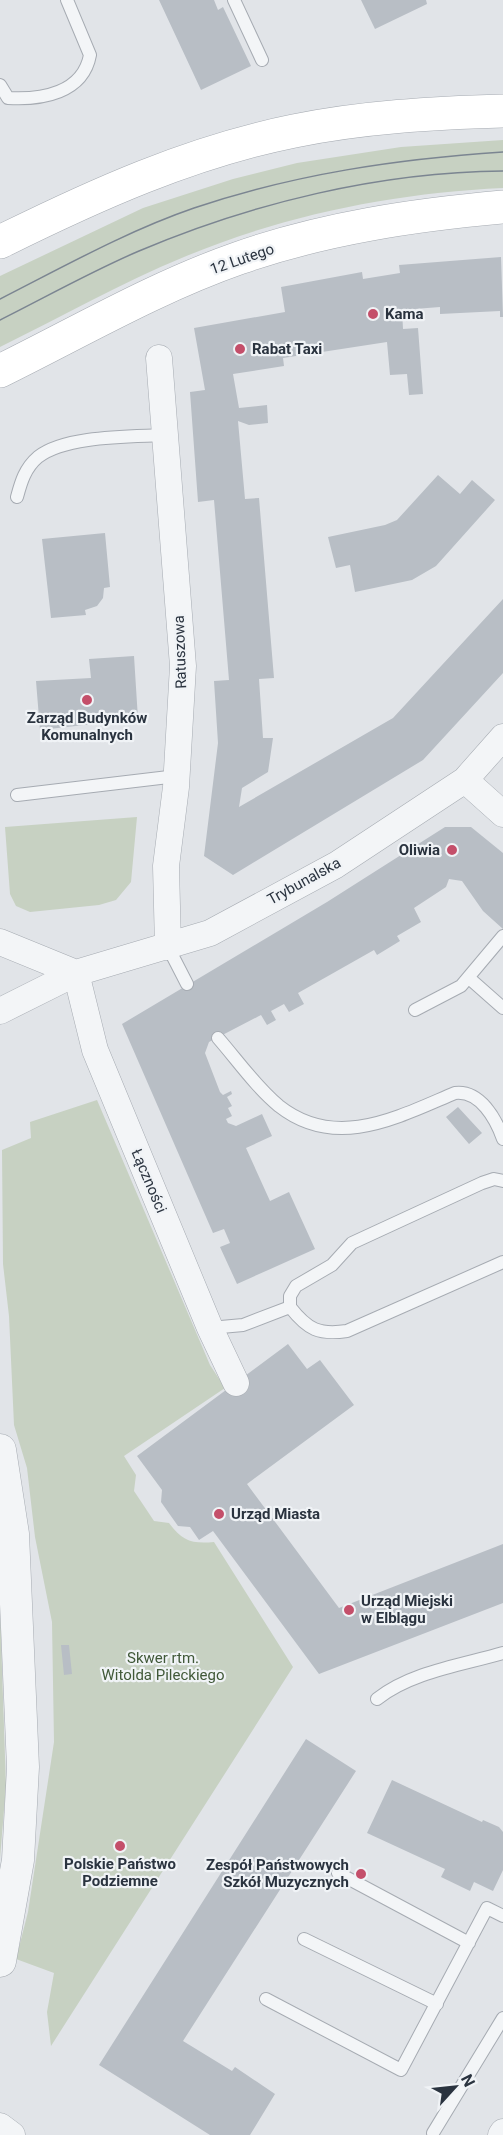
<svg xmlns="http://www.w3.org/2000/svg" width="503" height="2135" viewBox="0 0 503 2135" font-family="Roboto,sans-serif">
  <rect width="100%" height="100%" fill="#e1e4e8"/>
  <path fill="#c7d1c2" d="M503,140V188C395,193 284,215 184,257C121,283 61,317 0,347V276L143,208L233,179L297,163L401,147Z
    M137,817L131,882L116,900L99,905L30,912L16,906L10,894L5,827Z
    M97,1100L210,1365L225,1388L124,1456L136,1475L134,1491L154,1521L169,1523C182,1541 192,1544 214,1542L293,1667L51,2046L47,2012L54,1973L16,1959L28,1912L54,1742L52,1622L35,1537L27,1468L14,1425L9,1316L3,1264L2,1150L31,1138L30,1122Z
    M0,1609L6,1786L0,1858Z"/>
  <path fill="#b8bec5" d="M159,0H214L218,10L223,7L251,66L201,90Z
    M361,0H426L427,4L375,29Z
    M501,257L503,317H500V311L440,314V307L402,310L403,329L418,328L423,394L409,395L407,374L390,375L387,342L283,358L284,366L233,374L239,408L267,405L268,423L249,425L238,421L245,499L259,498L274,678L259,679L263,738H273L268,772L242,788L239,807L393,718L503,599V673L423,760L233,875L204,856L218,743L214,681L229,680L214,500L198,502L190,392L205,390L194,328L285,312L281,287L362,272L363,279L400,273L399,265Z
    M438,475L460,494L472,480L495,500L436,566L412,580L355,592L350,565L336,568L328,537L385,525L397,520Z
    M105,533L110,587L104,588L103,598L97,606L85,610L86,615L51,618L42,539Z
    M134,656L138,719L40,730L36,681L91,678L89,659Z
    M445,827H471L503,853V929L483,911L462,881L449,879L446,887L414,908L421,922L397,936L400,941L377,955L374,950L298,993L304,1004L289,1012L284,1004L271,1011L276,1020L267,1025L261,1015L209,1042L205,1053L220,1092L223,1095L231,1091L232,1094L227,1097L232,1106L228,1108L232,1116L226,1119L228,1123L236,1126L262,1114L272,1136L246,1148L270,1201L289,1192L315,1249L237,1284L220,1247L230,1243L224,1229L213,1233L122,1024L327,902Z
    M458,1107L482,1133L469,1144L446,1117Z
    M288,1344L307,1369L320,1360L354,1405L247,1484L339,1608L503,1544V1603L319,1674L213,1531L199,1540L190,1527L178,1526L161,1502L162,1490L137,1456Z
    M61,1645H69L72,1674L64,1675Z
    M306,1739L356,1771L183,2041L232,2071L235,2067L275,2094L250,2135H210L99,2065Z
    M392,1780L482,1822L483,1820L499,1827L503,1832V1870L493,1891L474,1882L470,1891L441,1877L445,1869L367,1833Z"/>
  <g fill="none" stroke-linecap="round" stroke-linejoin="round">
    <defs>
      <path id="service" d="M234,0L262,60
        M0,85L8,98C42,100 83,93 90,55L67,0
        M17,497C21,482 25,468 38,457C66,435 132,437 166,435
        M17,795L177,776
        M168,947L187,984
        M469,978L503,1008
        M415,1010L461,986L503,936
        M218,1038C238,1061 256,1087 279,1106C336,1151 398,1117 455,1093C480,1090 496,1119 503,1139
        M503,1181L494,1179L482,1183L352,1243L332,1265L296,1286L290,1296V1307C308,1330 319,1335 347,1331L503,1262
        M210,1328L243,1325L290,1307
        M377,1699C411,1672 462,1665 503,1653
        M338,1873L469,1943
        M304,1939L437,2004
        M266,1999L401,2070L487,1908L503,1916
        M433,2133L503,2018"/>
      <path id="minor" d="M159,358L183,666L176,787L166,866L168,947
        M465,780L503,814
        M0,942L76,973
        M76,973L95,1050L210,1328L236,1383
        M0,1011L76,973L210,933L336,865L465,780L503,737
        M0,2126L12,2135
        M501,2135L503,2132"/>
      <path id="tertiary" d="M0,1450L13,1534L23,1767L18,1860L0,1961"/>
      <path id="secondary" d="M0,242C95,195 190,152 294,131C362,117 433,113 503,111
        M0,371C79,332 156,287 239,258C325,228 414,215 503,207"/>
    </defs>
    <use href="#service" stroke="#a6abb2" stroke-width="14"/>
    <use href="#minor" stroke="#a6abb2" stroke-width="27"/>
    <use href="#tertiary" stroke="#a6abb2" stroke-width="33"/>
    <use href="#secondary" stroke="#a6abb2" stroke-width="34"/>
    <use href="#service" stroke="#f3f5f7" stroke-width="12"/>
    <use href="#minor" stroke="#f3f5f7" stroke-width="26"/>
    <use href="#tertiary" stroke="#f3f5f7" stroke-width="32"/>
    <use href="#secondary" stroke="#fff" stroke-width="33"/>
    <path stroke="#7b8591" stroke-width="1.5" d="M0,299C63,267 127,231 194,208C295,174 397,159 503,152
      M0,320C46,297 92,271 139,251C252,203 380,172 503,171"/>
  </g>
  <g fill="#c44f6a" stroke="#f0f3f6" stroke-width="2">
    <circle cx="373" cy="314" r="6"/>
    <circle cx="240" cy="349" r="6"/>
    <circle cx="87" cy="700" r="6"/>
    <circle cx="452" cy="850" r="6"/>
    <circle cx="219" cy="1514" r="6"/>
    <circle cx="349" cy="1610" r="6"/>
    <circle cx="120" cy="1846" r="6"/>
    <circle cx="361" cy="1874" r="6"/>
  </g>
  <g text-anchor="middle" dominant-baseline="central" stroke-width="4.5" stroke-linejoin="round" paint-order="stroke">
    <g font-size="15" fill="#2a333f" stroke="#f0f3f6">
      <text transform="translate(242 259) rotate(-19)">12 Lutego</text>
      <text transform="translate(180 652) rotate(-92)">Ratuszowa</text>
      <text transform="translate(304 881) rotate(-29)">Trybunalska</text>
      <text transform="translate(149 1181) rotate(67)">Łączności</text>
    </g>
    <g font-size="15" font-weight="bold" fill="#2a333f" stroke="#f0f3f6" text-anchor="start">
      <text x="385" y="314">Kama</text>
      <text x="252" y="349">Rabat Taxi</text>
      <text x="87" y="718" text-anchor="middle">Zarząd Budynków<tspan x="87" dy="17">Komunalnych</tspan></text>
      <text x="440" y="850" text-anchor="end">Oliwia</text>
      <text x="231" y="1514">Urząd Miasta</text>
      <text x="361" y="1601">Urząd Miejski<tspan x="361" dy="17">w Elblągu</tspan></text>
      <text x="120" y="1864" text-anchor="middle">Polskie Państwo<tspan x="120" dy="17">Podziemne</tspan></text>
      <text x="349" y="1865" text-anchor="end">Zespół Państwowych<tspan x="349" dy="17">Szkół Muzycznych</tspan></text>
    </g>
    <g font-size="15" fill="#415939" stroke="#f0f3f6">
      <text x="163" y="1658">Skwer rtm.<tspan x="163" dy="17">Witolda Pileckiego</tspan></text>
    </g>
  </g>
  <g transform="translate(455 2087) rotate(63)" stroke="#f0f3f6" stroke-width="4.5" paint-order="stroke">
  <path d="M0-4.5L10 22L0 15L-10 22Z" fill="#2a333f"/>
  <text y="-9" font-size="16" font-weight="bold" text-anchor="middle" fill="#2a333f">N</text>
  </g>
</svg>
